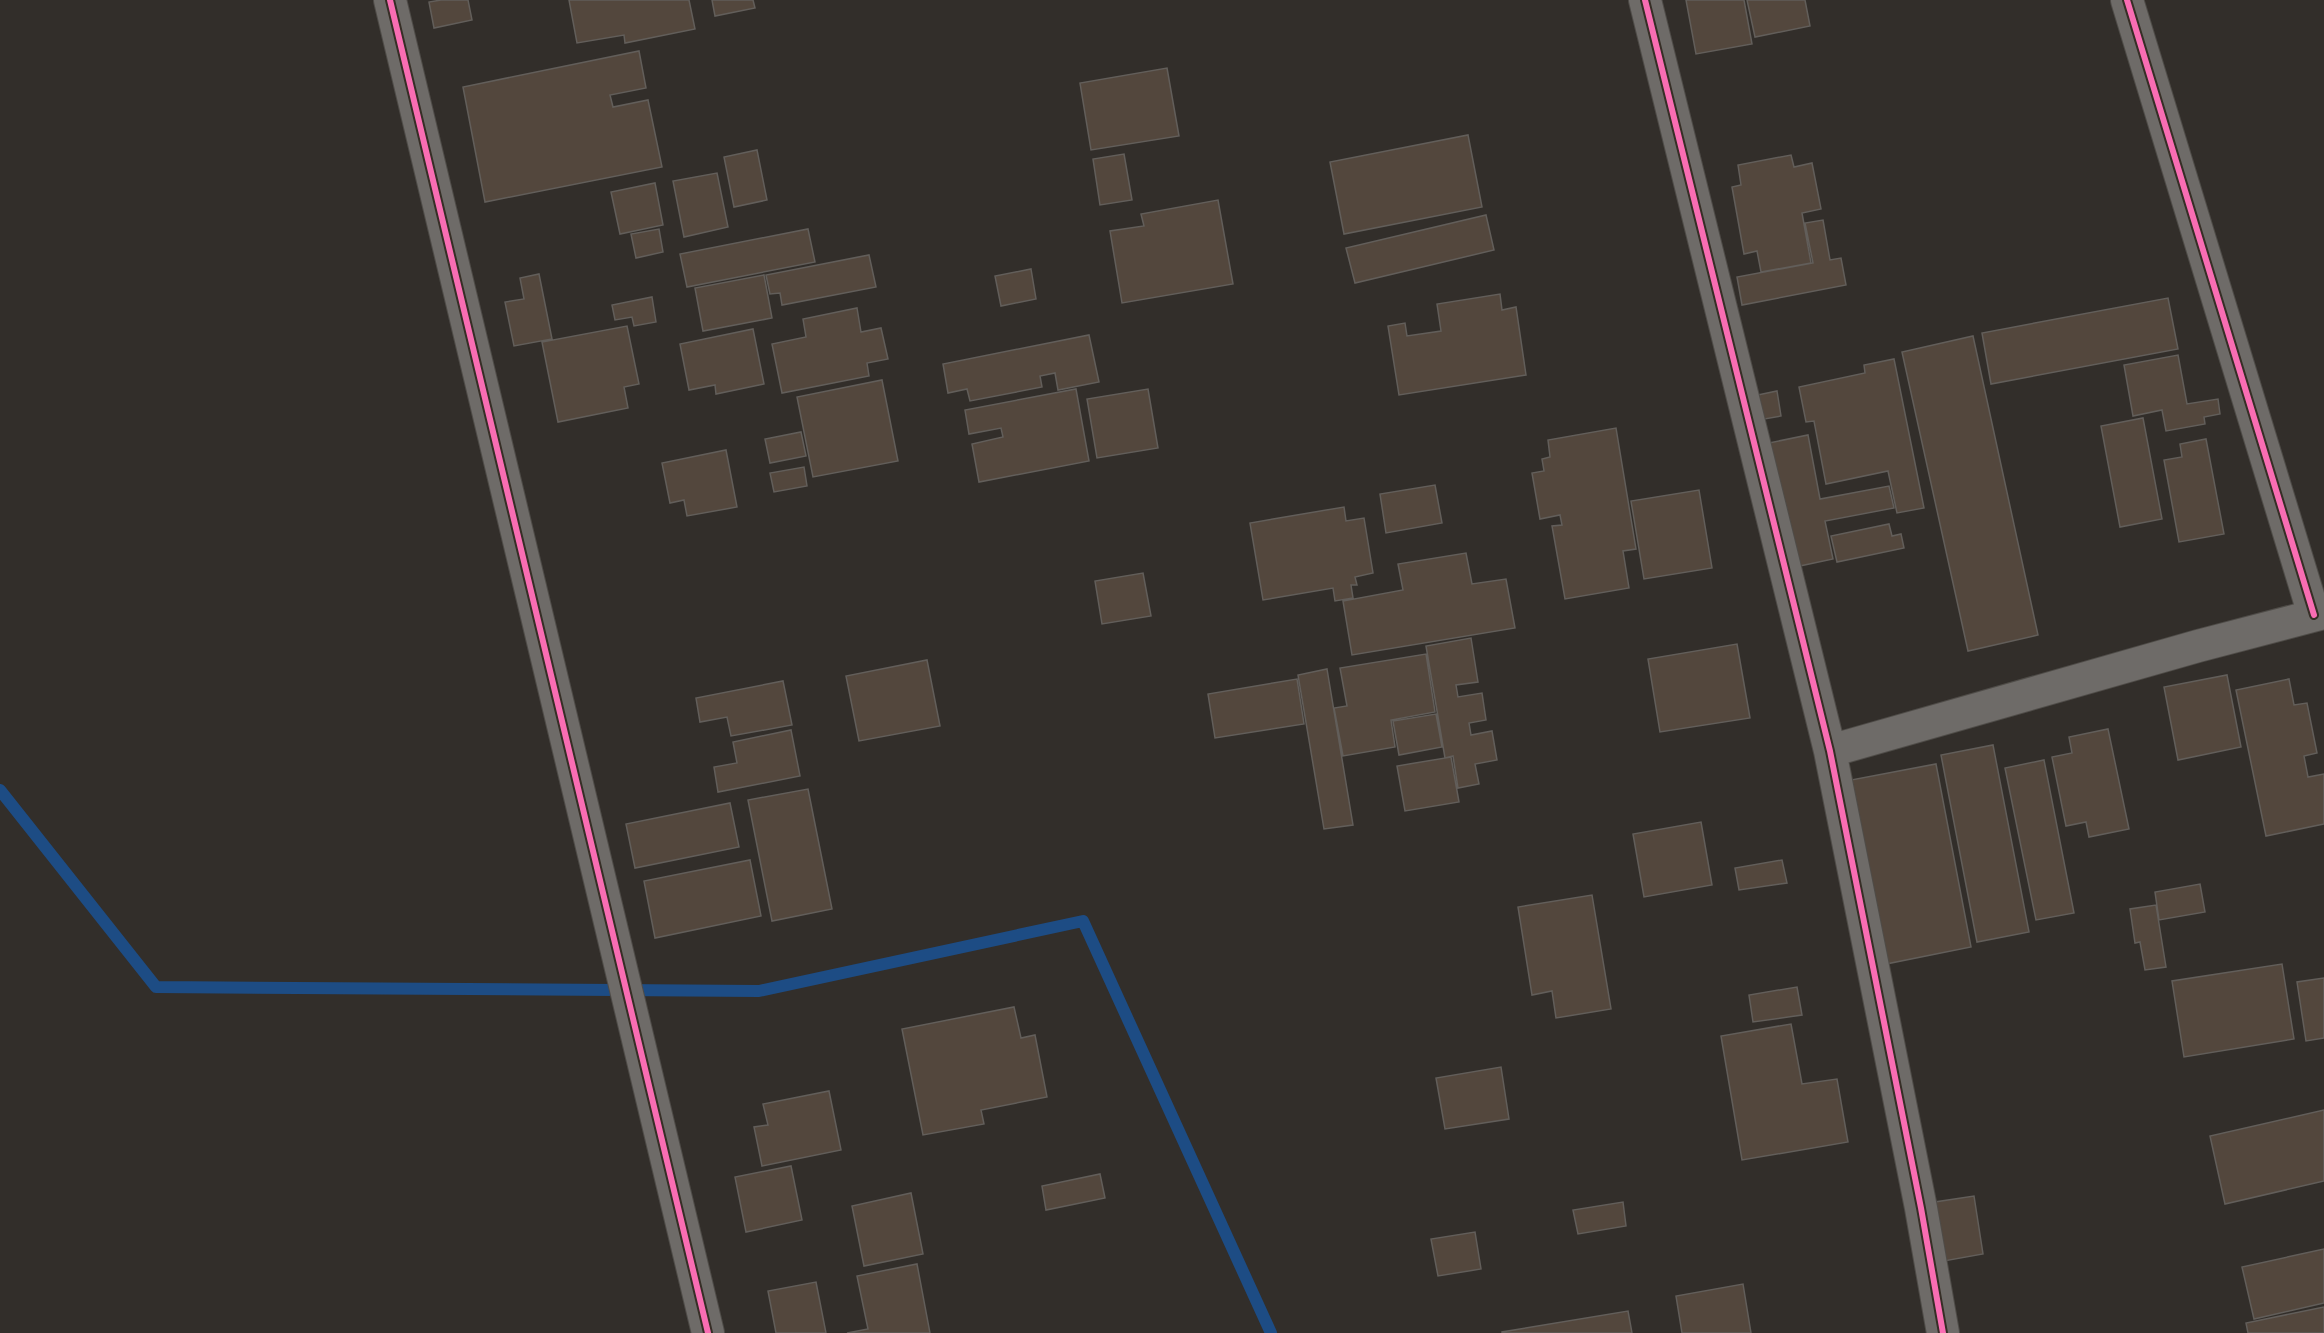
<svg xmlns="http://www.w3.org/2000/svg" width="2324" height="1333" viewBox="0 0 2324 1333" font-family="'Nunito Sans',sans-serif">
  <rect width="100%" height="100%" fill="#322e2a"/>
  <g fill="none" stroke-linecap="round" stroke-linejoin="round">
    <path stroke="#1d4c84" stroke-width="12" d="M0,790L156,987L759,991L1083,921L1271,1333"/>
  </g>
  <path fill="#53473d" stroke="#625e5a" stroke-width="1.5" d="M441,0H468L472,20L434,28L429,2Z
    M569,0H689L695,29L625,43L624,35L577,43Z
    M712,0H753L755,8L715,16Z
    M1686,0H1744L1752,44L1696,54Z
    M1747,0H1805L1810,26L1755,37Z
    M639,51L646,88L610,95L613,107L648,100L662,167L485,202L463,87Z
    M1167,68L1179,136L1091,150L1080,83Z
    M1468,135L1482,207L1344,234L1330,162Z
    M757,150L767,200L734,207L724,157Z
    M1124,154L1132,200L1100,205L1093,159Z
    M1791,155L1794,167L1812,163L1821,209L1802,213L1811,263L1761,272L1757,251L1744,254L1732,187L1741,185L1738,165Z
    M717,173L728,227L684,237L673,181Z
    M655,183L663,225L620,234L611,192Z
    M1218,200L1233,284L1122,303L1110,231L1144,226L1141,214Z
    M1486,215L1494,250L1355,283L1346,248Z
    M1823,220L1830,260L1841,258L1846,285L1742,305L1737,277L1813,263L1805,223Z
    M659,229L663,252L636,258L631,234Z
    M808,229L815,262L687,287L680,254Z
    M869,255L876,287L782,305L780,293L770,294L766,275Z
    M1031,269L1036,299L1001,306L995,276Z
    M539,274L552,339L514,346L505,302L524,299L520,278Z
    M764,275L772,318L703,331L695,288Z
    M1500,294L1502,310L1516,307L1526,375L1399,395L1388,326L1405,323L1407,336L1441,331L1437,304Z
    M652,297L656,322L634,326L632,317L615,320L612,305Z
    M2168,298L2178,349L1991,384L1982,333Z
    M857,308L861,332L881,328L888,359L867,363L869,376L782,393L772,344L806,337L803,319Z
    M627,326L639,384L624,387L628,408L558,422L542,342Z
    M753,329L764,384L716,394L715,385L689,390L680,344Z
    M1089,335L1099,382L1058,390L1055,373L1040,376L1042,387L970,401L967,389L948,393L943,364Z
    M1973,336L2038,635L1968,651L1902,352Z
    M2178,355L2187,404L2218,399L2220,414L2204,417L2205,424L2166,431L2162,410L2133,416L2124,365Z
    M1894,359L1924,508L1897,513L1888,471L1826,484L1814,421L1806,422L1799,387L1865,373L1864,365Z
    M882,380L898,461L813,477L797,397Z
    M1076,389L1089,461L979,482L972,444L1003,437L1001,428L969,434L965,410Z
    M1148,389L1158,448L1097,458L1087,399Z
    M1777,391L1781,416L1753,421L1748,397Z
    M2143,418L2162,519L2120,527L2101,426Z
    M1616,428L1636,549L1623,551L1629,588L1565,599L1552,526L1562,525L1560,515L1540,519L1532,473L1544,471L1542,459L1550,457L1548,440Z
    M801,432L806,456L770,463L765,439Z
    M1808,435L1820,499L1889,486L1894,508L1825,521L1833,559L1795,567L1764,444Z
    M2206,439L2224,534L2179,542L2164,460L2182,457L2180,444Z
    M726,450L737,507L687,516L684,500L670,503L662,463Z
    M804,467L807,486L774,492L770,473Z
    M1435,485L1442,523L1386,533L1380,494Z
    M1699,490L1712,568L1644,579L1631,501Z
    M1344,507L1346,521L1364,518L1373,573L1355,577L1357,585H1351L1353,598L1335,601L1333,588L1263,600L1250,523Z
    M1889,524L1892,536L1901,534L1904,548L1837,562L1831,536Z
    M1466,553L1472,584L1506,579L1515,628L1352,655L1343,601L1403,590L1398,564Z
    M1143,573L1151,616L1102,624L1095,581Z
    M1471,638L1478,682L1456,685L1458,697L1482,693L1486,720L1469,723L1471,735L1492,731L1497,760L1475,764L1479,784L1458,788L1453,756L1445,758L1426,646Z
    M1737,644L1750,718L1660,732L1648,659Z
    M1426,654L1435,712L1391,720L1395,747L1343,756L1334,708L1347,706L1340,668Z
    M927,660L940,726L859,741L846,676Z
    M1327,669L1353,825L1324,829L1298,675Z
    M2227,675L2241,747L2178,760L2164,687Z
    M1297,679L1304,724L1215,738L1208,694Z
    M2289,679L2294,705L2307,703L2317,753L2304,756L2308,777L2324,774V824L2266,836L2236,690Z
    M783,681L792,725L731,736L727,717L700,722L696,698Z
    M1436,714L1442,747L1399,755L1393,721Z
    M2108,729L2129,829L2089,837L2086,822L2066,826L2052,757L2072,753L2069,737Z
    M791,730L800,776L718,792L714,767L737,763L733,742Z
    M1993,745L2029,932L1977,942L1941,755Z
    M1451,757L1459,802L1405,811L1397,766Z
    M2044,760L2074,913L2036,920L2005,768Z
    M1936,764L1971,947L1886,964L1851,780Z
    M808,789L832,909L772,921L748,800Z
    M730,803L739,847L635,868L626,824Z
    M1701,822L1712,885L1644,897L1633,834Z
    M750,860L761,916L655,938L644,881Z
    M1782,860L1787,883L1739,890L1735,868Z
    M2200,884L2205,912L2159,920L2155,892Z
    M1592,895L1611,1009L1556,1018L1552,991L1532,995L1518,907Z
    M2156,905L2166,967L2145,970L2140,942L2135,943L2130,909Z
    M2282,964L2294,1039L2184,1057L2172,981Z
    M2324,978V1038L2306,1041L2297,982Z
    M1797,987L1802,1015L1753,1022L1749,995Z
    M1014,1007L1021,1038L1035,1035L1047,1097L981,1110L984,1124L923,1135L902,1029Z
    M1791,1024L1802,1084L1837,1079L1848,1142L1742,1160L1721,1036Z
    M1501,1067L1509,1119L1445,1129L1436,1078Z
    M829,1091L841,1150L762,1166L754,1127L768,1125L763,1104Z
    M2324,1110V1181L2225,1204L2210,1136Z
    M791,1166L802,1220L746,1232L735,1177Z
    M1100,1174L1105,1198L1046,1210L1042,1186Z
    M911,1193L923,1254L864,1266L852,1206Z
    M1974,1196L1983,1254L1944,1261L1935,1202Z
    M1623,1202L1626,1226L1578,1234L1573,1210Z
    M1475,1232L1481,1269L1438,1276L1431,1239Z
    M2324,1249V1303L2254,1319L2242,1267Z
    M917,1264L930,1333H847L868,1329L857,1276Z
    M816,1282L826,1333H776L768,1291Z
    M1743,1284L1751,1333H1682L1676,1296Z
    M2324,1307V1333H2248L2246,1323Z
    M1628,1311L1632,1333H1502V1332Z"/>
  <g fill="none" stroke-linecap="round" stroke-linejoin="round">
    <defs>
      <path id="street" d="M390,0L708,1333
        M1645,0L1830,751L1921,1208L1943,1333
        M2127,0L2314,615
        M1830,751L2198,646L2324,613"/>
    </defs>
    <use href="#street" stroke="#4f4c48" stroke-width="34"/>
    <use href="#street" stroke="#6e6b68" stroke-width="32"/>
    <defs>
      <path id="cycleway" d="M390,0L708,1333
        M1645,0L1830,751L1921,1208L1943,1333
        M2127,0L2314,615"/>
    </defs>
    <use href="#cycleway" stroke="#362e26" stroke-width="10"/>
    <use href="#cycleway" stroke="#f96db3" stroke-width="6"/>
  </g>
</svg>
